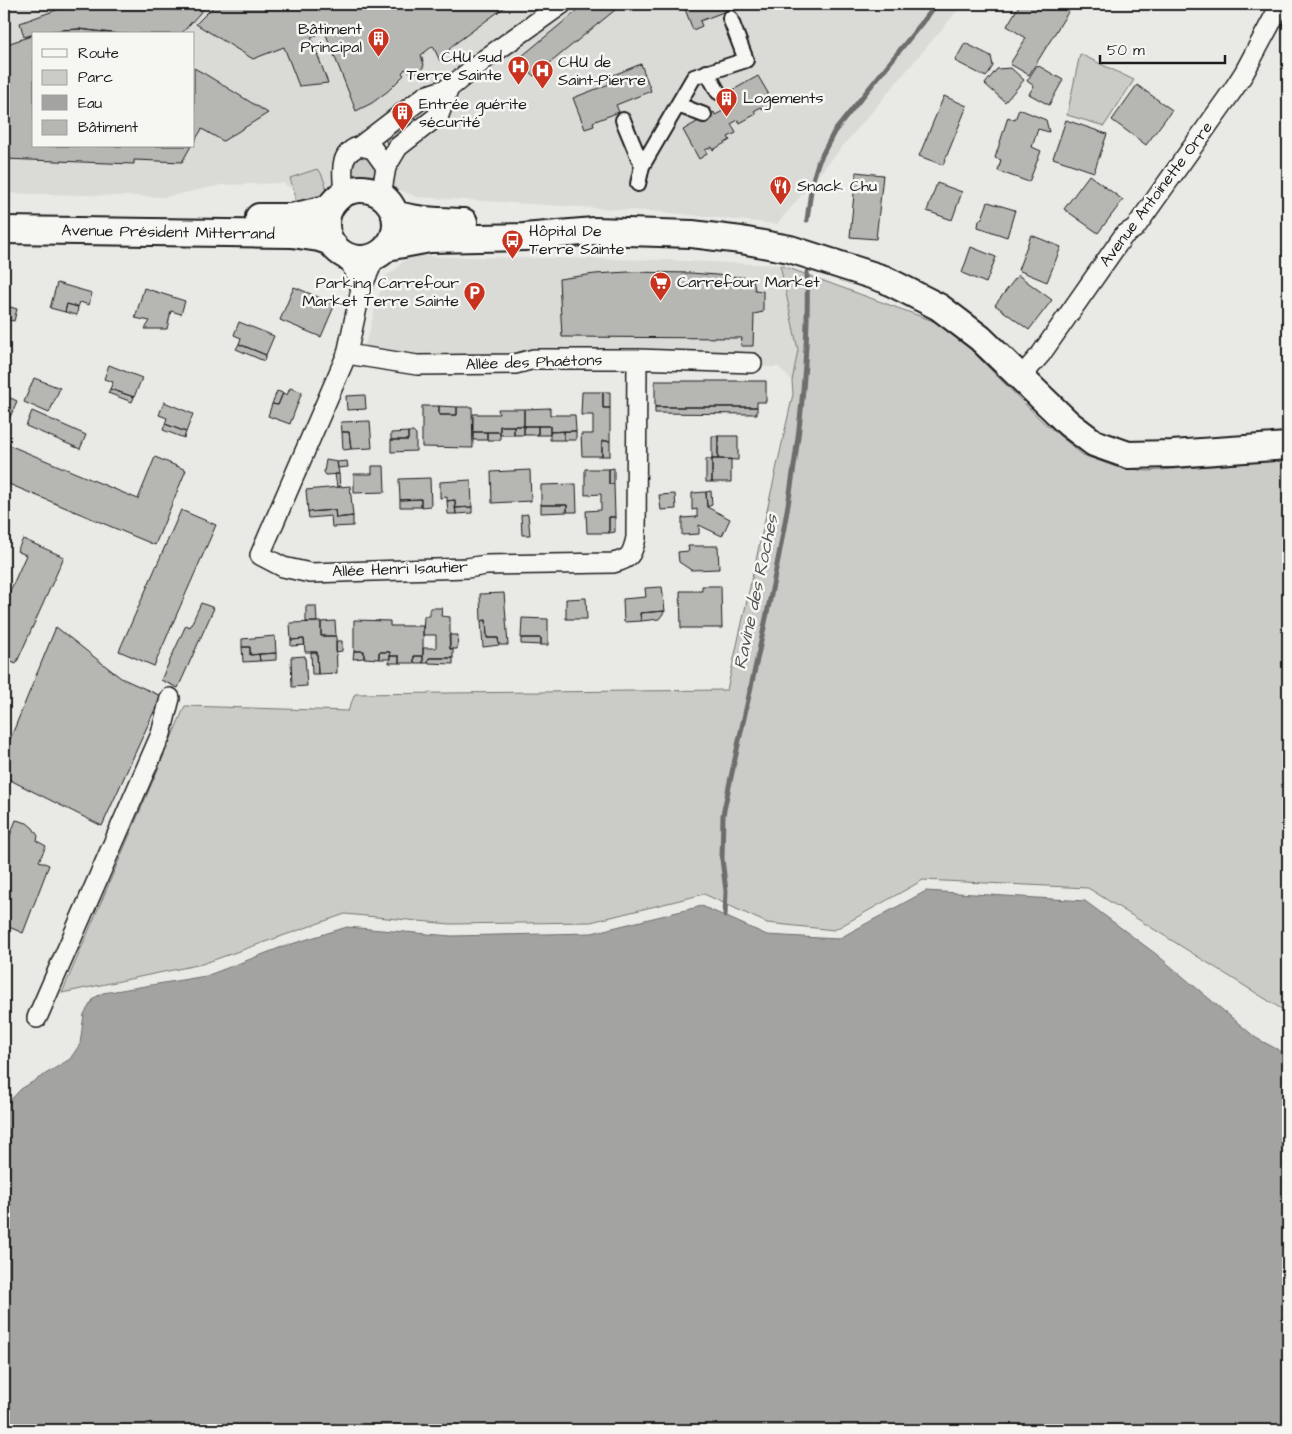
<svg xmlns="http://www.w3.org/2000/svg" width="1292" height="1434" viewBox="0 0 1292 1434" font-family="'Architects Daughter',sans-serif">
  <rect width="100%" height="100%" fill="#e9e9e5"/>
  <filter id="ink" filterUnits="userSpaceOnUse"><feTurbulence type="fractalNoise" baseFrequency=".02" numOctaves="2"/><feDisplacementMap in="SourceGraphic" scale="10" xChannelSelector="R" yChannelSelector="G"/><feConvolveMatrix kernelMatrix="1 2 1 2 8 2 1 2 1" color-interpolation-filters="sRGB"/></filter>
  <g filter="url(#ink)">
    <path fill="#dadad6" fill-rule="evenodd" d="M4,4H963L777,224L662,212L417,197L373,179L355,178L336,184L322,196L317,204L283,183L221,185L166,197L4,193ZM34,34H194V146H34Z
      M417,256L660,260L779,265L798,350L792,381L779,367L636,366L360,358L370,330L375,308L385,276L394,271L408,257Z"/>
    <path fill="#cbcbc7" stroke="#747472" d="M1080,54L1134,80L1104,126L1067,115Z
      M365,154L377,163L375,180L355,178L350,180L353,158Z
      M317,169L321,173L328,191L322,196L318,203L295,205V195L290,178Z
      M780,265L936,322L970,349L1043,422L1083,455L1116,467L1148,471L1288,460V1013L1088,888L923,880L834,930L767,923L704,894L591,922L450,924L345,914L202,964L62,993L185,706L348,711L355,694L727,690L793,394L792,381L798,350Z"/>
    <path fill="#a3a3a1" stroke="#6d6d6c" d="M926,891L1085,901L1156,954L1256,1038L1288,1055V1430H4V1107L21,1089L70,1059L80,1044L84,1014L94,998L103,993L206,976L282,947L347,927L451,936L592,933L702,906L767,935L838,939Z"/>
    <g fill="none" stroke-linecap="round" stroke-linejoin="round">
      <path stroke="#6d6d6c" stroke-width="5" d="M807,220L812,183L818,163L834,132L937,4
        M725,916L726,891L722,859L723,815C760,635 812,457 807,272"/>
    </g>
    <path fill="#b6b6b3" stroke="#1c1c1c" d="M73,4H208L181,34H119L79,29L42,32L24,37L20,23Z
      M216,4H509L453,45L440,61L433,46L421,55L424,65L421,71L412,73L405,69L402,73L404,75L388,91L372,103L356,111L325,32L311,37L328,83L299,86L284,47L253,59L196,24Z
      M585,4H610L615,10L534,76L516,61Z
      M683,4H724L726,11L700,21L702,26L693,30Z
      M1020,4H1038L1048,10L1052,4H1073L1029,75L1010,64L1026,38L1007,26Z
      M79,29L119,34H37L61,30Z
      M34,35V146H191L182,162L134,160V164L4,159V45Z
      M965,43L991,56L993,66L986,77L955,61Z
      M641,64L651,91L616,105L619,112L593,122L594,126L585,129L573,98L609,84L606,78Z
      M1037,65L1063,80L1049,105L1029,94L1034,86L1027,81Z
      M194,68L205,74L268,113L223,141L202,129L194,142Z
      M1011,68L1024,80L1005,102L985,84L997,69Z
      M758,76L768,93L766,96L772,105L763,110L761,107L754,111L756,114L740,123L738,120L731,124L736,133L728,137L730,140L713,150L712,147L705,150L707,154L699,159L683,130L714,112L715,115L723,111L718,102L725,98L724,95Z
      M1137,85L1172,110L1146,145L1112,120Z
      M944,96L967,106L943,165L919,156Z
      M1019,109L1046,120L1049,132L1038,129L1032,147L1041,151L1029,182L998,171L1001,160L995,158L1008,117L1015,120Z
      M414,115L422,126L392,150L384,138Z
      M1066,120L1107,134L1094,172L1053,158Z
      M856,172L883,175L876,239L850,237Z
      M1089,175L1123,200L1098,233L1064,209Z
      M937,183L962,192L952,220L927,211Z
      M988,202L1015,210L1007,237L978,227L979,220L982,218Z
      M1031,235L1061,247L1047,282L1018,270Z
      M971,247L996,257L986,283L962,273Z
      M628,272L691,273L753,278L755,290L763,291V312L754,314L753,346H741L742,338L562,337L559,279L595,274Z
      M1018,275L1052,300L1029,330L995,305Z
      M57,283L92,293L89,305L80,302L78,307L67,304L65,312L50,308Z
      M294,287L335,304L321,337L280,320Z
      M144,288L185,301L181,314L171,311L167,329H145L150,321L135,318Z
      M67,304L78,307L77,315L65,312Z
      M4,305L17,309L14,321L4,319V320Z
      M239,322L274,336L266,355L239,344L241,338L234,335Z
      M239,344L266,355L264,361L236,349Z
      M109,365L142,378L134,397L110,389L113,382L104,379Z
      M34,378L60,388L49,413L24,402Z
      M655,381H766V402H757V407H655Z
      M290,388L302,392L290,424L268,416L272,404L278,405L283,393L287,395Z
      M110,389L134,397L132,402L108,393Z
      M277,391L283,393L278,405L272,404Z
      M582,392H603V408H610V441H602V456H582L581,434H593V415H581Z
      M603,392H610V408H603Z
      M4,395L17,401L4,431Z
      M365,395L366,409L347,410L346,396Z
      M164,402L193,414L186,432L165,424L167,418L159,415Z
      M422,406H439V415H457V407H472L473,448L422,447Z
      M439,406L457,407V415H439Z
      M655,407H757V414L655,413Z
      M550,408V415H575L576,431L550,432V426H524V409Z
      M498,409H524V426H500V432H473V414H499Z
      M32,411L86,435L80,449L26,426Z
      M370,421L372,448L351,449L349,432H342L341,422Z
      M165,424L186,432L184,438L163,430Z
      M500,426H514V435H500Z
      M514,426H524V435H514Z
      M524,426H538V435H524Z
      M538,426H550V435H538Z
      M564,431H576V440H564Z
      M564,431V440H550V432Z
      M342,432H349L351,449L343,450Z
      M408,432H413L416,435V451L391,452V440H408Z
      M408,432V440H391V433Z
      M473,432H487V440H473Z
      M487,432H500V440H487Z
      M712,436H718V459H712Z
      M718,436H738V460L718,459Z
      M602,441H610V456H602Z
      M4,443L138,499L155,457L186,470L155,545L4,482Z
      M706,459H712V482H706Z
      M712,459H731V482H712Z
      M326,460L337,462L339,474L326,475L324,472Z
      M347,461L348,467L338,468L337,462Z
      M372,466H384L385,492L354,493V474H372Z
      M614,468V484H609V469Z
      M585,469H609V484H614L615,517H609V533H587L586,511L601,510V494L585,495Z
      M530,470L531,501L492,503L491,472Z
      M335,474H339L340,487H337Z
      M430,478L431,506L421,507V499L400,500L399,479Z
      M471,480L472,507L455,508V500L447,501V497L440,498V482Z
      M576,484L577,512H567V505H541V485Z
      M350,486L353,516L336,518L335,510L308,512L306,490Z
      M711,491L712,505L707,507L706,492Z
      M706,492L707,507L730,519L722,536L699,525V534L682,535V518L697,517V509L692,510V493Z
      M675,494L676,509L661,510L659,495Z
      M421,499V507H400V500Z
      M455,500L456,514H448L447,501Z
      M541,505H567V512L541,513Z
      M472,507V513L456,514L455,508Z
      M181,510L216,525L154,666L119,651Z
      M335,510L336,518L353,516V526L332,527L331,516L309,518L308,512Z
      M528,514L530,535H522L521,515Z
      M609,517H615V532L609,533Z
      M23,539L64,557L16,664L4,659V605L26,555L17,551Z
      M688,546H718L719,569L691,570L679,562L678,552L689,551Z
      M702,586H721L722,628H681L680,591H702Z
      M662,587L665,611L640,613L641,621L624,622L623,599L646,597L645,588Z
      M504,593L508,645H499L498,638H487L486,620L481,621L480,594Z
      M586,598L587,619H566V599Z
      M201,603L214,608L178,688L161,680L186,625L190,627Z
      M306,606H316L317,622H306Z
      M430,608H442L441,616L450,617V649H453V658H429L428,663H423V648H436V635H423L424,616H430Z
      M665,611L659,619L641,621L640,613Z
      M522,618L548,619V645H541V638H521Z
      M354,620L390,621V626H423V656H414V663H399V656H390V652H379V659L364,658V651H354Z
      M486,620L487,638H498L499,645L483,647L481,621Z
      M335,621L336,636H321V622Z
      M321,622V636H336L337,673L318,674L317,652H305L304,639L291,640L290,623Z
      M56,627L121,678L161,696L102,826L4,777V754Z
      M449,635H458L457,649H450Z
      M275,636L276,653L250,655V647H242V639Z
      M521,638H541V645L521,644Z
      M304,639L305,645L291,646V640Z
      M336,641H342V651L336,652Z
      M242,647H250V655L259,654L260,661L243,662Z
      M354,651H364V658L353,659Z
      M311,652H317L318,674H312Z
      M379,652H390V659H379Z
      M276,653V660L260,661L259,654Z
      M305,656L307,686L292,687L291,657Z
      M390,656H399V663H389Z
      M414,656H423V663H414Z
      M429,658H453V664L428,663Z
      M16,820L27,823L33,828L38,836L37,841L46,846L39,861L49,865L23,933L4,925V848H5Z"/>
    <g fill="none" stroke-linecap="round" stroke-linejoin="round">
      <defs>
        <path id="pedestrian" d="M707,72L718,92
          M678,105L704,115
          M623,120L642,166
          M638,184L642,166L694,77L746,60L730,18"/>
        <path id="minor" d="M360,146L373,149L386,167L381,196
          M386,167L398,147L439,115L449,88
          M344,194C343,174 337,154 360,146L425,96L449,88L485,59L562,4
          M376,255L361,289L347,354L260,555L283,567L310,573L467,568L486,565L613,563C630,559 632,555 636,538L637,359
          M348,256L361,289
          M347,354L417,365L515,364L534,359H637L752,363
          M1020,378L1041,354L1124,235L1135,228L1233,90L1244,73L1281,4
          M37,1018L161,734L170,698"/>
        <path id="secondary" d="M326 224a35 35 0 1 1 70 0a35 35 0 1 1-70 0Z
          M395,214C417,221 440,221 464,222
          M259,217H292L330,208
          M4,230L292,234L319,238L331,242
          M387,247L430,239L524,237L594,231L692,234L741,240L790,249L884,279L939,307L980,338L1069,424L1094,443L1128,455L1172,454L1288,446"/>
      </defs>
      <use href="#pedestrian" stroke="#1c1c1c" stroke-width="18"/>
      <use href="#minor" stroke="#1c1c1c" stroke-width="22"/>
      <use href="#secondary" stroke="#1c1c1c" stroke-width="30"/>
      <use href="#pedestrian" stroke="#f6f6f2" stroke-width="14"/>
      <use href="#minor" stroke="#f6f6f2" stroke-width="19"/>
      <use href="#secondary" stroke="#f6f6f2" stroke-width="26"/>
    </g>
  </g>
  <defs>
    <symbol id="building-pin" viewBox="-11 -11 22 30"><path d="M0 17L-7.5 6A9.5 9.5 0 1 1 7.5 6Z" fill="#c8321e" stroke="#f6f6f2"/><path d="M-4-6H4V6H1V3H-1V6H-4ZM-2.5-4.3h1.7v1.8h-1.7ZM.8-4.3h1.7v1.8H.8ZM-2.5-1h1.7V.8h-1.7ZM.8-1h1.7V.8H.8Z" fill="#fff"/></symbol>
    <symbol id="hospital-pin" viewBox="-11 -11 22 30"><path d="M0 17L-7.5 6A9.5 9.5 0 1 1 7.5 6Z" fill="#c8321e" stroke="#f6f6f2"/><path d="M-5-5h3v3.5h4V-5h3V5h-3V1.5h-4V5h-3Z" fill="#fff"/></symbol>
    <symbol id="restaurant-pin" viewBox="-11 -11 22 30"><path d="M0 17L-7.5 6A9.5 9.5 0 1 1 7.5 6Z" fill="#c8321e" stroke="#f6f6f2"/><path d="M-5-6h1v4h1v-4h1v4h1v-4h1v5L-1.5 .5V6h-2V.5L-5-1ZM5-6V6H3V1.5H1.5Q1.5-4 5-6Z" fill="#fff"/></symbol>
    <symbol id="bus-pin" viewBox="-11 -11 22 30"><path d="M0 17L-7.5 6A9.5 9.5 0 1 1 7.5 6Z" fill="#c8321e" stroke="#f6f6f2"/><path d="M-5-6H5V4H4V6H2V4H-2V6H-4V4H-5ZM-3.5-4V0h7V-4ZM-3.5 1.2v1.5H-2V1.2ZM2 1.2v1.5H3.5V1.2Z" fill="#fff"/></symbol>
    <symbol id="supermarket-pin" viewBox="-11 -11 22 30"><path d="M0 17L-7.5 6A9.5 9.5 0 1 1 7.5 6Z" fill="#c8321e" stroke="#f6f6f2"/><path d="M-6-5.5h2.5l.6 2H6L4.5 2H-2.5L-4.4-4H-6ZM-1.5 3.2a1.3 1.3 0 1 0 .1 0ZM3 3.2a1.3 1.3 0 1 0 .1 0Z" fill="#fff"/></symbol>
    <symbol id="parking-pin" viewBox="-11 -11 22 30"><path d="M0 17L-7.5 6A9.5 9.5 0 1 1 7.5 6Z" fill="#c8321e" stroke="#f6f6f2"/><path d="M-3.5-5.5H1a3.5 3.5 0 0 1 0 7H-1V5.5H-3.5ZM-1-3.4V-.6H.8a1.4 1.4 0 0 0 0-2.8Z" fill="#fff"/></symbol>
  </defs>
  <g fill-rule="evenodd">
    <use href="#building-pin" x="366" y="26" width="25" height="34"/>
    <use href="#hospital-pin" x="506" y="54" width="25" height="34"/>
    <use href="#hospital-pin" x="530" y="58" width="25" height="34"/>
    <use href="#building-pin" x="714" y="86" width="25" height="34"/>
    <use href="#building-pin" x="390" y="100" width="25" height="34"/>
    <use href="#restaurant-pin" x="768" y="174" width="25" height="34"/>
    <use href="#bus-pin" x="500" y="228" width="25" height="34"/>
    <use href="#supermarket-pin" x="648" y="270" width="25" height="34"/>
    <use href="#parking-pin" x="462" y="280" width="25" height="34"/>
  </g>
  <g text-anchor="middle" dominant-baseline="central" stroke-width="5" stroke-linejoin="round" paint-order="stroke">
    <g font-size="16" fill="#1c1c1c" stroke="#f6f6f2" text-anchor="start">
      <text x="362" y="29" text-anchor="end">Bâtiment<tspan x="362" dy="18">Principal</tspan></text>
      <text x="502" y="57" text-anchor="end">CHU sud<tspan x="502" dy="18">Terre Sainte</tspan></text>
      <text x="558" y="62">CHU de<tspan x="558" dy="18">Saint-Pierre</tspan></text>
      <text x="743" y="98">Logements</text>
      <text x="419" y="104">Entrée guérite<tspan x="419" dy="18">sécurité</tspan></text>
      <text x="797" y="186">Snack Chu</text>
      <text x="529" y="231">Hôpital De<tspan x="529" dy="18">Terre Sainte</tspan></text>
      <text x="677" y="282">Carrefour Market</text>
      <text x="459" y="283" text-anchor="end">Parking Carrefour<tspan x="459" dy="18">Market Terre Sainte</tspan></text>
    </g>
    <g font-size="16" fill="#1c1c1c" stroke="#f6f6f2">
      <text transform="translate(1156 194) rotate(-53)">Avenue Antoinette Orre</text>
      <text transform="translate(168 232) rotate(1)">Avenue Président Mitterrand</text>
      <text transform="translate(534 362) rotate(-2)">Allée des Phaétons</text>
      <text transform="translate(400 569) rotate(-2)">Allée Henri Isautier</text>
    </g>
    <g font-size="18" font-style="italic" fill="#525251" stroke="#f6f6f2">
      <text transform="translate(756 592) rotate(-78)">Ravine des Roches</text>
    </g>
  </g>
  <rect width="1292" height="1434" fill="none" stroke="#f6f6f2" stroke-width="20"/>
  <rect x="10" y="10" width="1272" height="1414" fill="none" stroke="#1c1c1c" stroke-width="2" filter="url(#ink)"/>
  <rect x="32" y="32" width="162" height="115" fill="#f6f6f2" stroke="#9f9f9c"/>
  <rect x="42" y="49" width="25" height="8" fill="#f6f6f2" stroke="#9f9f9c"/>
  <text x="78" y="58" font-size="15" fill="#1c1c1c">Route</text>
  <rect x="42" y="70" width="25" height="15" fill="#cbcbc7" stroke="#9f9f9c"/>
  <text x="78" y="82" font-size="15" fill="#1c1c1c">Parc</text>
  <rect x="42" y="95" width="25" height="15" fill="#a3a3a1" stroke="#9f9f9c"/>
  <text x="78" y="108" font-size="15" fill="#1c1c1c">Eau</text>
  <rect x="42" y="120" width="25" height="15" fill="#b6b6b3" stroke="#9f9f9c"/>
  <text x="78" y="132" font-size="15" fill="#1c1c1c">Bâtiment</text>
  <path d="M1100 55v8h125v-8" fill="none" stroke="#1c1c1c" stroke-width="2.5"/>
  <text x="1107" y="55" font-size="15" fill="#1c1c1c" stroke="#f6f6f2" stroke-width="4" paint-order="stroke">50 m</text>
</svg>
